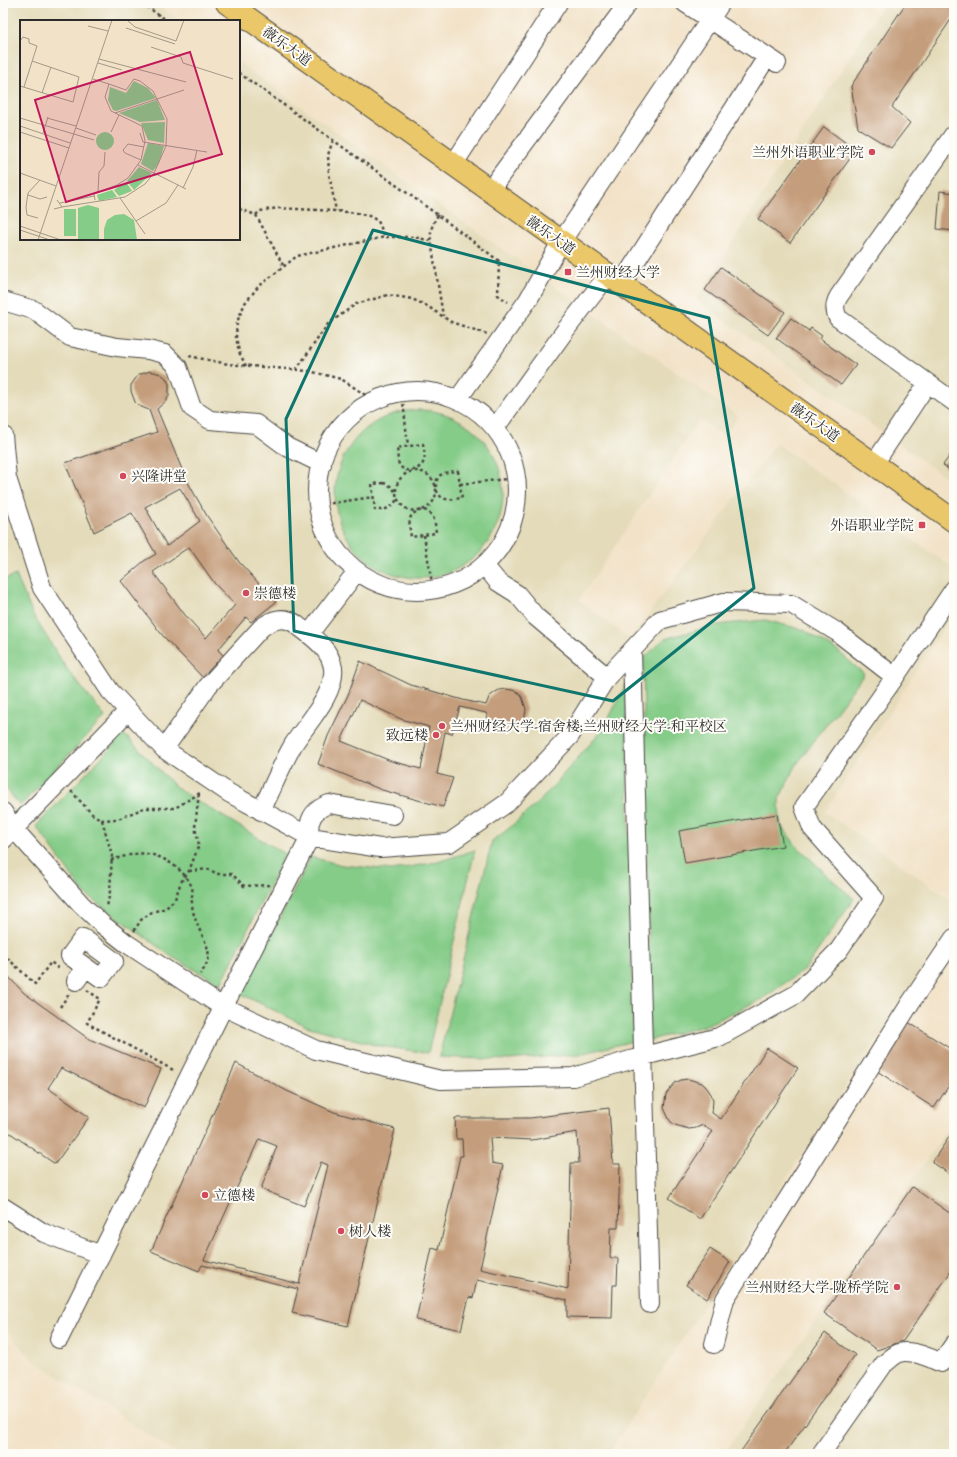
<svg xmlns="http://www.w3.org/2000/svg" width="957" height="1457" viewBox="0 0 957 1457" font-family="'EB Garamond','Noto Serif SC',serif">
  <rect width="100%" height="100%" fill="#fdfcf7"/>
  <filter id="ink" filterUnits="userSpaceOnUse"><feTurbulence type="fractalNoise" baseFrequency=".025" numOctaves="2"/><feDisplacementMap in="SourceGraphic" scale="8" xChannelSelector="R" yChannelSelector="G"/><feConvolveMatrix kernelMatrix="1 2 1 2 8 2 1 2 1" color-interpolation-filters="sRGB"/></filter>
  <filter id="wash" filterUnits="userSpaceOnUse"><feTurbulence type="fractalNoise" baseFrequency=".012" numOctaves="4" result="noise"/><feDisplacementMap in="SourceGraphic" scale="16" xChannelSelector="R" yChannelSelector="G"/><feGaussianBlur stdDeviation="0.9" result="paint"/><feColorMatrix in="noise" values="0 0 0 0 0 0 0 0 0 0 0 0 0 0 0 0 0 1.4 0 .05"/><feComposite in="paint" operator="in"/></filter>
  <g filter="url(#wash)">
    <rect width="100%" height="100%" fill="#f2e2c7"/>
    <path fill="#e4dbba" d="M3,3H155L180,21H21V239H239V63L738,416L725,436L699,420L579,600L630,639L776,443L954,569V612L825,812L954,902V920L608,1454H178L33,1360L3,1327Z
      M884,3H954V483L696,300Z
      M954,1120V1454H724Z"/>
    <path fill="#85cc88" stroke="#587c5a" d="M335 494a84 84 0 1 1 168 0a84 84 0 1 1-168 0Z
      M16,575L33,615L67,669L105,717L20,806L3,784V580Z
      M765,620L804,630L839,652L864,674L797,764L779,799L780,824L795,844L828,876L854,899L805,969L762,999L704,1026L650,1040L643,659L664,639L716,625Z
      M626,684L633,1041L580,1054L509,1060L439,1057L492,841L507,830L541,800L604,728Z
      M124,734L178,789L285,854L221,984L172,957L84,893L36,826Z
      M475,850L428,1053L379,1046L306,1026L241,994L311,857L342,865L392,870L437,862Z"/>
    <g id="blocks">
      <path fill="#c49d7c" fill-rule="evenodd" d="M906,3H954V15L892,107L910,123L891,148L858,128L851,86Z
        M824,127L856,150L790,243L758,219Z
        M940,191L954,193V231L937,229Z
        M721,267L785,312L768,335L705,290Z
        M791,318L809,331L811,328L822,336L820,339L856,365L841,385L776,338Z
        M150,371L161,374L166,378L169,384V396L166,401L157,409L186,479L207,516L239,562L276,602L251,622L246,617L218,650L229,661L206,681L163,636L121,581L144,561L156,554L132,513L94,532L65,463L157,432L149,410L139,406L135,402L131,391V385L138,375ZM180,488L200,521L167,546L145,507ZM189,547L215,584L235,605L206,638L185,615L153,572Z
        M954,450V473L943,465Z
        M360,661L411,685L463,700L486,705L489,697L494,693L499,690L506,689L512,690L518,692L522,697L526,709L525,716L522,721L518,726L506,730L494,726L489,721L486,713L460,707L452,734L445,732L437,774L453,778L443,807L382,790L318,764L328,736L348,695ZM360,700L401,719L429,727L421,769L391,761L341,741Z
        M777,814L783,846L685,863L679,831Z
        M3,971L24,993L89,1039L161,1069L144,1108L61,1068L48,1088L89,1117L55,1164L3,1128Z
        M908,1022L954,1051V1078L934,1108L877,1071Z
        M767,1048L798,1068L700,1219L669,1198L713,1131L703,1125L696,1128L689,1129L675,1125L670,1121L664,1108L666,1094L675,1083L681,1080L688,1079L702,1083L707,1088L711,1094L713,1100L712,1113L721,1119Z
        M236,1063L287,1091L334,1112L395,1129L348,1326L292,1313L298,1289L202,1265L199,1271L151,1251ZM259,1139L277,1146L261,1189L304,1206L321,1162L328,1165L299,1284L204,1260Z
        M609,1108L613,1164H620L618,1228H611L610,1258H618L617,1285H613L612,1318L567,1317V1300L477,1280L473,1298L469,1297L461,1330L416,1320L432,1248L439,1250L460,1156H463L462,1139H456L455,1118H530ZM577,1132L579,1163H571L568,1289L480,1269L503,1165L492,1163L490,1138L532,1140Z
        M954,1130V1177L932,1162Z
        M912,1187L954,1216V1267L903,1341L877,1350L824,1313Z
        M710,1249L730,1262L707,1299L686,1285Z
        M825,1333L855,1355L784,1454H739Z"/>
    </g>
  </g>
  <g filter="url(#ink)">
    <use href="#blocks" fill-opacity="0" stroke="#494642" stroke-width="1"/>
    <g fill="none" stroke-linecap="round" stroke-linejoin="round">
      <defs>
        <path id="minor" d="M685,3L777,63
          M954,134L839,296C834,304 834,310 838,318L954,402
          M453,165L558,3
          M489,191L628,3
          M621,284L767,57
          M3,301L34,310L70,337L117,347L148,350L165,354L178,367L192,408L210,420L256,424L287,447L322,464
          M317 491a100 100 0 1 1 200 0a100 100 0 1 1-200 0Z
          M458,399L528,300L561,242L721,3
          M495,428L567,328L608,275
          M3,435L7,478L42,588L110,691L164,749L229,793L310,837L380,848L449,843L507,803L570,736L607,677L660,620L724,602L791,604L837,632L895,677L804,807L812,828L874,898L839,950L795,995L719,1037L644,1056L573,1077L441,1080L316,1050L218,1004L126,943L103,925L81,904L14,829L3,812
          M874,464L927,384
          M484,565L498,582L517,594L536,617L607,677
          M309,634L357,571
          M632,650L650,1304
          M895,677L954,589
          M164,749L208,686L261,628C272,619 285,615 297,625C312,637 330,648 333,668C336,694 306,724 293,745C281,766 272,789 261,811
          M3,840L128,711
          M83,938L114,961L101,978L70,956Z
          M76,981L86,967
          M3,1207L44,1233L101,1255
          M59,1339L224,1006L310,837C307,820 313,810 329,804L393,815
          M714,1344L725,1299L911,1002L954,938
          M821,1454L884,1364C888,1361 893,1356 897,1354C908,1348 931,1358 941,1363L954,1344"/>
        <path id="major" d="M227,3L954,521"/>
      </defs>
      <use href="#minor" stroke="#494642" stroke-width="20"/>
      <use href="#major" stroke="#494642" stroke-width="24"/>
      <path stroke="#494642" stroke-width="2.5" stroke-dasharray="3 3" stroke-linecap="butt" d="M142,3L167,21
        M239,73L438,215L499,261L498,295L508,302
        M333,140L328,155L329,174L336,211
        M239,209L256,215L284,267
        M256,215L260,211L278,208L336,211L357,213L369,216L378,221L385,237
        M438,215C432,224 430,231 431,241L443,316
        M189,356L228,364L309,371L341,379L375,401
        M246,366L239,352L236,337L237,322L245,303L258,287L297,256L385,237H414L431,241
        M296,370L328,324L356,304L388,295L412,299L427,306L451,322L487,334
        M402,392L408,446
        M423,444C424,450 426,457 423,463C419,471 403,474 399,464C397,460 398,453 397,448Z
        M396 491a20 20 0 1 1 40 0a20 20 0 1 1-40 0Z
        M458,471L462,498C457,498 451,500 446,499C435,497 432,480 442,474C447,472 453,471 458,471Z
        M383,483C396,485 403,502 388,508C385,510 379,510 375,510L372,484Z
        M460,484L516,478
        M319,505L373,497
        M424,510C435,513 435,523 436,533L411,537C409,523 406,512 424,510Z
        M424,535L433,590
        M71,791L92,814L102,820L118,819L144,808H175L200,793
        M102,820L112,855L110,891L107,907
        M111,860C123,857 136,852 148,854C164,856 184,870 191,885C194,890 191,897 192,903C192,909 194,916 196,921C203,942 218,953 200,974
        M189,871L210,869L216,874H232L244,886L270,885
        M134,931L141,920L152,912L166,908L175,899L181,882L189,871L199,845L195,827L199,793
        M3,954L35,984L51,962L59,969
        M87,990L100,999L87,1023L175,1071
        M60,1007L69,994"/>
      <use href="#minor" stroke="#fff" stroke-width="18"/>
      <use href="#major" stroke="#eac769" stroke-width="22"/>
    </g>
  </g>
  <path fill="none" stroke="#0f766e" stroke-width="3" stroke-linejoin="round" d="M373,230L709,318L754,588L613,701L294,631L286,419Z"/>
  <g fill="#d1495b" stroke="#fdfcf7" stroke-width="1.5">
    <circle cx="872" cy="152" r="4"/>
    <rect x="564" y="268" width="8" height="8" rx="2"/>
    <circle cx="123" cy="476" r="4"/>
    <rect x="918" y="521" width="8" height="8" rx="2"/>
    <circle cx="246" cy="593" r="4"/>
    <circle cx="442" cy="726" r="4"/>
    <circle cx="436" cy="735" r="4"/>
    <circle cx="205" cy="1195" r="4"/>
    <circle cx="341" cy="1231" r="4"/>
    <circle cx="897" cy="1287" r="4"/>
  </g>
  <g text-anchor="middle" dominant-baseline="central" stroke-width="4" stroke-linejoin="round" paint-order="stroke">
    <g font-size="14" fill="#2b2b2b" stroke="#fdfcf7">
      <text transform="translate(287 46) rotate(36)">薇乐大道</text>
      <text transform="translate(551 235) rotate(35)">薇乐大道</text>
      <text transform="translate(815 422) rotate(35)">薇乐大道</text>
    </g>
    <g font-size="14" fill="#2b2b2b" stroke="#fdfcf7" text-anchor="start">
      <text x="864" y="152" text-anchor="end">兰州外语职业学院</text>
      <text x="576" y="272">兰州财经大学</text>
      <text x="131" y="476">兴隆讲堂</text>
      <text x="914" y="525" text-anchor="end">外语职业学院</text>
      <text x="254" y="593">崇德楼</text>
      <text x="450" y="726">兰州财经大学-宿舍楼;兰州财经大学-和平校区</text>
      <text x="428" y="735" text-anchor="end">致远楼</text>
      <text x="213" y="1195">立德楼</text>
      <text x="349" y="1231">树人楼</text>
      <text x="889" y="1287" text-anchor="end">兰州财经大学-陇桥学院</text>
    </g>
  </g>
  <g transform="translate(20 20)">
    <rect width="220" height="220" fill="#f2e2c7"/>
    <path d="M114,61L128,68L136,78L96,91L93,90L88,80L90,67L106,73ZM137,80L145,100L120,102L99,93ZM145,102L144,123L128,120L121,103ZM76 121a9 9 0 1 1 18 0a9 9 0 1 1-18 0ZM128,123L144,126L139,143L133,151L121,144ZM119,147L132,153L114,170L107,161ZM106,162L112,171L99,176L94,170ZM92,170L97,177L79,181L77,175ZM68,185L79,188V219H58V188ZM44,189H56V216H44ZM104,194L114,200L117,220H84V209L87,200L95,195Z" fill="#85cc88"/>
    <path fill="none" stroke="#a29989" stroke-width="1" d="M107,0L115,7L156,21L164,0M68,6L88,11M106,8L155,24M0,21L3,17L9,19V23M131,27L161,37L163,43L213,59M79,39L166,62M78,43L102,50M73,59L89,64M0,66L53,82L59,57L12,41M4,67L17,26L9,23M22,73L31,47M95,93L164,70M0,98L74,120M27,98L56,106M0,106L50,123M56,108L76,115M0,112L49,128M91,112L99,95M23,113L28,97M120,113L123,122L187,132M121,140L105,133L103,130L108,124L124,127M118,145L166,169M0,153L36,166M163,168L173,147L177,130M78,172L79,152L84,146L85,132M8,175L20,179L27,177M100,178L125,214M40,183L74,176M42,187L105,177L125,164L134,153L146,126L147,99L133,71L120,61L114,59L106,70L89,64L85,77L91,91L122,106L125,121L121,140L108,158L97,165L74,174L75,180M34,189L42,187L37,180M18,198L7,195L6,187L8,173L20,160M116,201L146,183L158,165M0,206L41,220M0,210L30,220M18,220L92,0"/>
    <path fill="#c2185b" fill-opacity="0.15" stroke="#c2185b" stroke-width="2" d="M170,32L202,134L46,182L15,80Z"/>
    <rect width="220" height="220" fill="none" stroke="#2b2b2b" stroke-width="2"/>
  </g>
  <rect width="957" height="1457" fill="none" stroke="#fdfcf7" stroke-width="16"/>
</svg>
